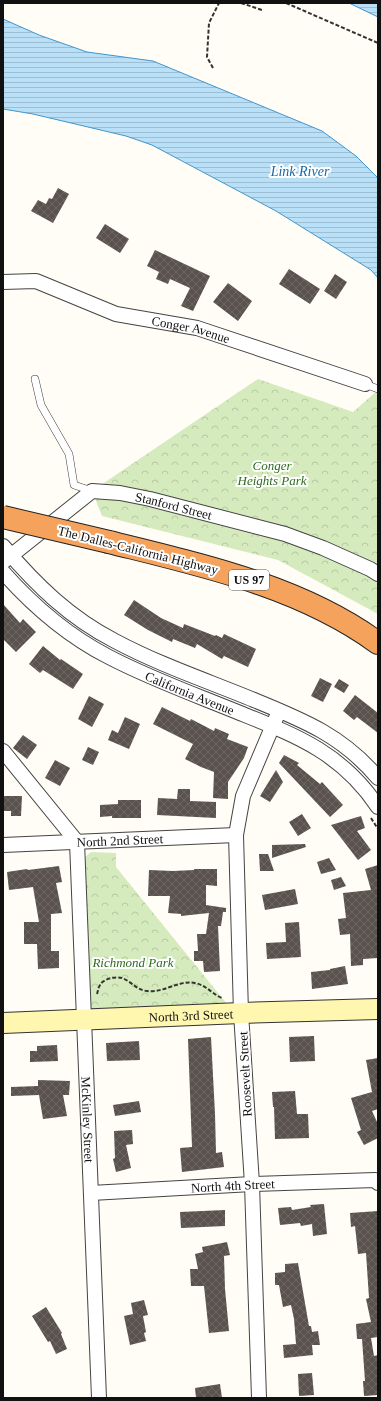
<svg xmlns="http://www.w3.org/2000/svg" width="381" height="1401" viewBox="0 0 381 1401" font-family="Georgia,serif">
  <defs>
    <pattern id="park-crowns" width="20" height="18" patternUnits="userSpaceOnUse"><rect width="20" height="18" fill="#d5ebbd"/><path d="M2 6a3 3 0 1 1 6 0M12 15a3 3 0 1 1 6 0" fill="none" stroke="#b6c8a1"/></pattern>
    <pattern id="water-rules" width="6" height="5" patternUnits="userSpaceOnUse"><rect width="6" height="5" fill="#b9e0f7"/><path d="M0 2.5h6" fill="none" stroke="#9ebfd3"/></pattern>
    <pattern id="building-cross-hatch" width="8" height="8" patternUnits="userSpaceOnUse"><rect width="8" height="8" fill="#5a524d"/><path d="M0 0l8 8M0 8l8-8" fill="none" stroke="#6d6662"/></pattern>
  </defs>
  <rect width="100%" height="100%" fill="#fffdf5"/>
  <path fill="url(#park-crowns)" d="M258,379L353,412L378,390V614L278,560L102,516L92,491Z
    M91,852L116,853V867L227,1004L88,1011L83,859Z"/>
  <path fill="url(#water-rules)" stroke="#3f96cf" d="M349,3H378V17Z
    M3,19L39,35L87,52L153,61L322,131L356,156L378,178V278L371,270L276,211L152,145L126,136L33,114L3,109Z"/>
  <path fill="url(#building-cross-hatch)" d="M58,188L69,194L53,223L31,211L38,200L46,204L49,198L52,199Z
    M105,224L129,239L120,253L96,238Z
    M155,250L210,276L193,311L181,306L190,288L170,279L168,284L156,279L159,272L147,266Z
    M289,269L320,289L310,304L279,284Z
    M335,274L347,282L336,299L324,291Z
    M228,283L252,301L238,321L213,302Z
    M134,600L161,618L183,628L184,624L215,636L216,635L222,638L224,634L256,649L248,667L224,656L222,659L197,644L195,648L173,639L172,642L148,630L124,615Z
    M3,604L20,623L23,619L36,632L16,652L3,639Z
    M43,646L60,660L61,659L83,674L73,689L43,670L40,673L29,664Z
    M320,678L332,684L323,702L311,696Z
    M339,679L349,685L344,693L334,687Z
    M355,695L378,713V733L357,717L354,720L343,711Z
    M89,696L104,704L92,727L78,719Z
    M162,707L190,721L191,719L214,731L215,728L229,734L227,739L248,747L244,758L228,782V799L213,798L214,772L201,767L185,759L193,744L153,724Z
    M125,717L140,724L129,749L108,740L112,730L118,733Z
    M23,735L37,745L27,759L13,748Z
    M88,747L99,752L93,765L82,760Z
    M284,755L299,763L297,765L320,784L322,782L343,805L330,817L279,763Z
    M55,760L70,768L60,786L45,778Z
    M276,770L283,782L270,802L260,796Z
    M178,789H190V801L216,802V818L157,815L158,798L177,799Z
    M3,796H22L21,816H11V811H3Z
    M118,800H141V818H112V816L100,817V805L118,804Z
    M302,814L311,828L298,836L289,822Z
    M361,816L365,828L357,831L371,850L358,860L331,825Z
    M305,844L306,847L272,858V845Z
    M259,854H268L274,871H260Z
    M329,858L336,870L321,874L317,862Z
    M378,865V958L363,959V965L351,966L350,934L340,935L338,919L346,918L343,893L371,890L365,869Z
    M59,866L62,882L56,883L62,913L51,914V951H59V968L38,969L37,944H24V922H39L33,887L9,890L7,872L27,869L28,870Z
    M194,869H217V886L206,885V905L226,908V912H223L221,926H218L220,971L204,972L203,961H194V951H198L197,934H206L209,913L181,916V914L168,913L170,896H148L149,870L173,871L194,870Z
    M341,877L346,886L334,890L331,880Z
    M295,889L298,904L265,910L262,895Z
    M299,922L301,957L267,959L266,943L286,942L285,923Z
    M345,966L348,984L312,989L311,972L330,970V969Z
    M314,1036L315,1061L290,1062L289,1037Z
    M211,1037L215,1114L216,1153L222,1152L224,1167L182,1172L180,1148L192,1147L188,1039Z
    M139,1041L140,1060L107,1061L106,1043Z
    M57,1045L58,1061L30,1062V1051H37V1046Z
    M378,1058V1109L372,1111L378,1124V1138L364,1145L357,1132L361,1130L351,1098L372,1092L366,1060Z
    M38,1080L70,1081L69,1095H63L67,1116L43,1119L39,1095L11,1096V1087L38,1086Z
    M295,1091L297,1114H308L309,1138L275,1139L274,1107H273L272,1092Z
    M139,1101L141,1112L115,1116L113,1105Z
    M132,1130L133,1144L126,1145L131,1168L116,1172L113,1159L115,1158L114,1131Z
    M324,1204L327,1234L313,1236L312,1224L301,1226L300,1223L280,1225L278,1208L291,1207L292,1210L311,1207L310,1205Z
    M225,1210V1226L181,1228L180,1212Z
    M378,1211V1337L371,1338L374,1356L378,1355V1395L364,1396L363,1381H365L362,1339H357L356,1324L371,1322L366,1299L369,1298L366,1253L358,1254L355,1226L351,1227L350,1213Z
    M227,1242L230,1255L224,1256L225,1289L229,1331L209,1333L204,1286H191L190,1269H198L195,1254L203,1252L202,1247Z
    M298,1263L309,1326H311L312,1332L318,1331L320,1345H312L313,1355L284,1358L283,1345L296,1344L294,1319L291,1305L283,1307L279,1285H275V1273L285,1272V1264Z
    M144,1300L148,1315L143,1316L146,1332L144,1333L146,1341L130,1345L124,1316L133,1314L131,1303Z
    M46,1307L62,1333L61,1334L67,1349L56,1354L50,1341L48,1342L32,1316Z
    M312,1373L314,1395L299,1396L298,1374Z
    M220,1384L222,1398H196L195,1388Z"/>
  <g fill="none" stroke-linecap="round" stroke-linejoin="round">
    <defs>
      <path id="lane" d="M35,379L41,405L69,454L74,485L92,491
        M365,384L378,389"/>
      <g id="street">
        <path id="s1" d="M3,282L36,281L116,314L197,328L365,384"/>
        <path d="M3,546C36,585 70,618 115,641C160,665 208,681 254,700C303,720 343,736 378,778"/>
        <path id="s2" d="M3,562L92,491L120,493L150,499L285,534L323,548L370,569L378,574"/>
        <path id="s3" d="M3,572C34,607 68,636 109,657C151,679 196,695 240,713C297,736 342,753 378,807"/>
        <path id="s4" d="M3,751L77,842L99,1398"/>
        <path id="s5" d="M3,845L236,835"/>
        <path id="s6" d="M91,1193L252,1184L375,1180L378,1183"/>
        <path d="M259,1398L252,1184L241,1013L236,835L243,796L279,711"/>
      </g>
      <g id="secondary">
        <path id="s7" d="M3,1023L241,1013L378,1009"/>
      </g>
      <path id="highway" d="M109,542C201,565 300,586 378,643"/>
    </defs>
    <use href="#lane" stroke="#444" stroke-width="8"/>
    <use href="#street" stroke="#444" stroke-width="16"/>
    <use href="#secondary" stroke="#333" stroke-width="22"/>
    <use href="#highway" stroke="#222" stroke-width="24"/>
    <path stroke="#333" stroke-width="2" stroke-dasharray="4 2" stroke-linecap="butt" d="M241,3L262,10
      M286,3L378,43
      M213,68L207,57L209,23L219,3
      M371,818L378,829
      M97,994C98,991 98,988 100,985C103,979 115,976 122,978C131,981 136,990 147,991C164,993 178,980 195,983C206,985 212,994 222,998"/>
    <use href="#lane" stroke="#fff" stroke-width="7"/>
    <use href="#street" stroke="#fff" stroke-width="14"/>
    <use href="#secondary" stroke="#fff6b0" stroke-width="20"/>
    <use href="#highway" stroke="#f5a25d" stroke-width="22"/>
    <defs>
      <path id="highway-bridge" d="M3,517L109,542"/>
    </defs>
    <use href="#highway-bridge" stroke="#222" stroke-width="24" stroke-linecap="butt"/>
    <use href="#highway-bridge" stroke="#f5a25d" stroke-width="22"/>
  </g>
  <g text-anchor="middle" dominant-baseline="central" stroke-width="4" stroke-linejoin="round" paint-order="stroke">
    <rect fill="#fff" stroke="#585858" stroke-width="1" x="229" y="570" width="40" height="20" rx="3"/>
    <g font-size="12" font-weight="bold" fill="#111">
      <text x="249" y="580">US 97</text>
    </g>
    <g font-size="13" fill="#111" stroke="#fff">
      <text stroke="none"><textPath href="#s1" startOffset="196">Conger Avenue</textPath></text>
      <text stroke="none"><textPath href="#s2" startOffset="197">Stanford Street</textPath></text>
      <text transform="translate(138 550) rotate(14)">The Dalles-California Highway</text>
      <text stroke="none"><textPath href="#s3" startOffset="225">California Avenue</textPath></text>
      <text stroke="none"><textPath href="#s5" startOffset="117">North 2nd Street</textPath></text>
      <text stroke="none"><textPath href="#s7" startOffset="188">North 3rd Street</textPath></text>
      <text transform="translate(245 1074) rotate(-93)">Roosevelt Street</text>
      <text stroke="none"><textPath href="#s4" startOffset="395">McKinley Street</textPath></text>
      <text stroke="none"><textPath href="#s6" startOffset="142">North 4th Street</textPath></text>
    </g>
    <g font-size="13" font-style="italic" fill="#2f6b1f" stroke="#fff">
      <text x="272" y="465">Conger<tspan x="272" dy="15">Heights Park</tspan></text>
      <text x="133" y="962">Richmond Park</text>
    </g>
    <g font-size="14" font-style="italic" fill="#1768a6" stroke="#fff">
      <text x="300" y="171">Link River</text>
    </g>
  </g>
  <rect width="381" height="1401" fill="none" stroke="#111111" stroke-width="8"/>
</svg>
